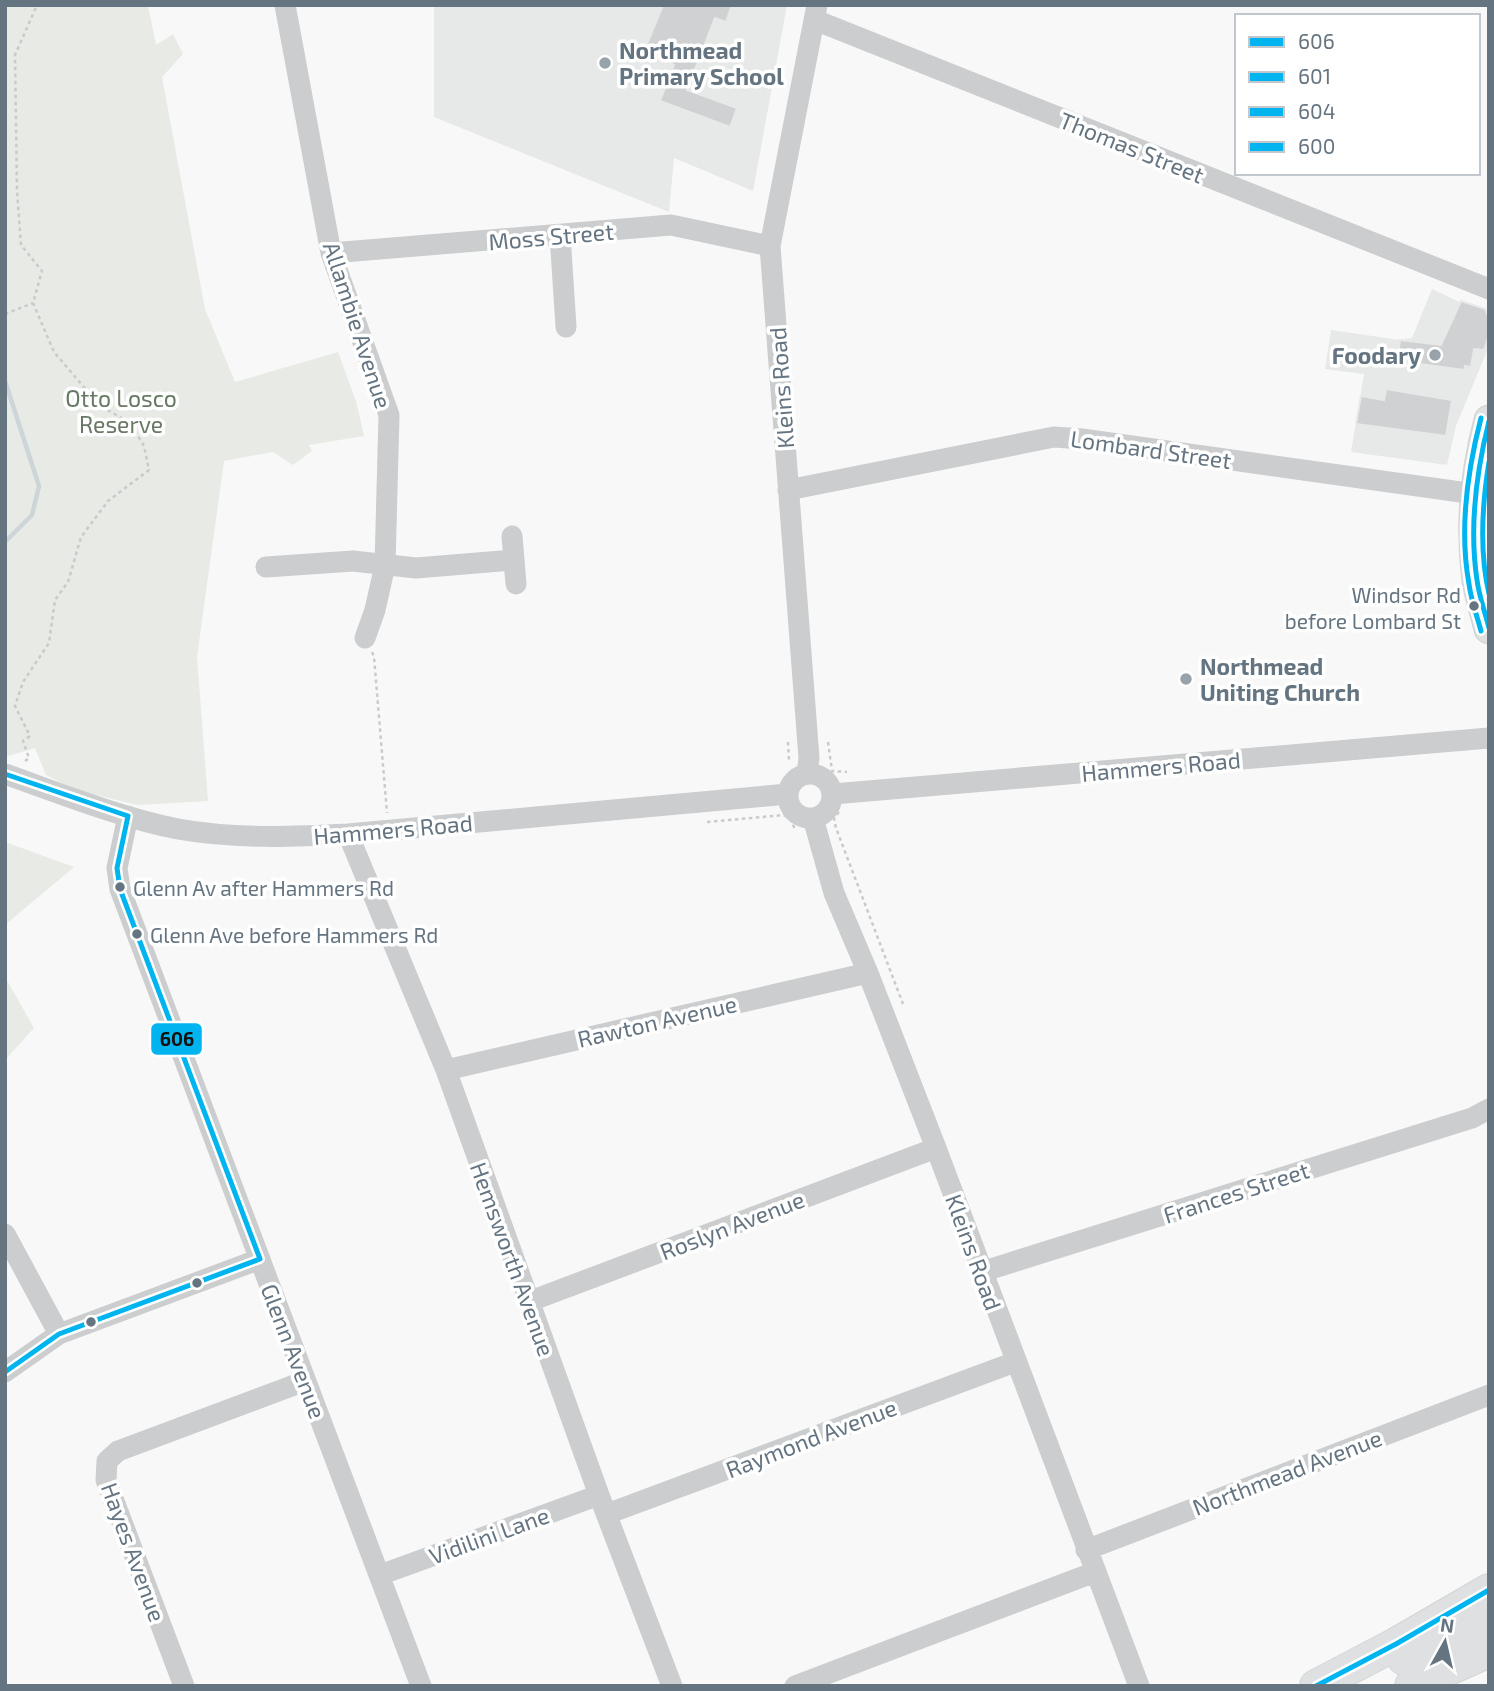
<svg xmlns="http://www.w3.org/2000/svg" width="1494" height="1691" viewBox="0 0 1494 1691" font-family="'Exo 2',sans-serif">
  <rect width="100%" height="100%" fill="#f8f8f8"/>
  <path fill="#e7e8e8" d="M434,5H787L753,191L674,158L669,212L434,117Z
    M1432,289L1489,316V346L1456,426L1447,465L1351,452L1364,374L1325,369L1331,330L1400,340L1412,338Z"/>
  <path fill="#e7eae5" d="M5,5H148L156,45L173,34L183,54L162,77L205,309L235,382L338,352L356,401L364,436L309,445L312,451L293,465L273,452L224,461L197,657L208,801L137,805L75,790L46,775L35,748L5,757Z
    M5,842L74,867L5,925Z
    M5,977L34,1028L5,1060Z"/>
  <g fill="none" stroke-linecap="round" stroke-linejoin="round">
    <path stroke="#ced5d8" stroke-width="4.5" d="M5,381L39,486L32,515L5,542"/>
  </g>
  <path fill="#cfd1d2" stroke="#e8e8e8" stroke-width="2" d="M663,5H732L726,22L715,18L687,90L737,108L730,127L660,101L674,65L644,51Z
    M1461,301L1485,309L1489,319V335L1484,350L1474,349L1471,367L1465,366L1464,370L1397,361L1400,340L1441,345Z
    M1386,389L1452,400L1446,436L1356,424L1361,396L1384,400Z"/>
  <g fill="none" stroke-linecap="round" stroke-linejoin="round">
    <defs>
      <path id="major" d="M1489,420C1475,472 1470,528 1477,581C1480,597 1485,613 1489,629"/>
      <path id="highway" d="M1404,1659L1489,1621
        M1316,1686L1396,1644L1489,1590
        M1411,1686L1489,1651"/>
    </defs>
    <use href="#major" stroke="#d4d5d6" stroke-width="31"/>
    <use href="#highway" stroke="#d4d5d5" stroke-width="34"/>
    <path stroke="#c9cacb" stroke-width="2.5" stroke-dasharray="3.5 3.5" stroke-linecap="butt" d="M5,314L33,303
      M372,652L374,657L387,813
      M788,742L789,760
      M828,742L832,771L847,772
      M25,761L29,758L23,741L30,736L15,706L23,682L49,643L55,600L68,582L81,537L108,501L149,470L144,446L130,423L99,405L54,352L33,303L42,271L21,245L17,191L15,55L37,5
      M839,812L834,818L836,828L903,1004
      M707,822L784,815L790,819L796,831"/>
    <path stroke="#cbcdce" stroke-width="21" d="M285,5L331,253L389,415L385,565L375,610L365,638
      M815,20L1489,289
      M560,235L566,327
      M331,253L671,225L770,246
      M788,490L1054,437L1082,439L1475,494
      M512,536L516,584
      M266,567L353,561L416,568L514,560
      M788 796a22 22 0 1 1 44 0a22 22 0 1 1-44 0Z
      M5,774C59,793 122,818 178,829C234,839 292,837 348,834L788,794
      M807,774L809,758L770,246L817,5
      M833,794L1489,738
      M128,816L117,868L120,889L421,1686
      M813,818L834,893L868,973L936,1148L1139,1686
      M348,834L446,1070L599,1495L672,1686
      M446,1070L868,973
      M5,1234L59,1334
      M981,1272L1472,1118L1489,1109
      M528,1302L936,1148
      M5,1372L59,1334L260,1259
      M607,1514L1015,1362
      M1086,1550L1489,1395
      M380,1575L599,1495
      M184,1686L106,1480L107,1461L118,1451L305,1381
      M795,1686L1095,1572"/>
    <use href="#major" stroke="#dfe0e1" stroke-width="28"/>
    <use href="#highway" stroke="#dfe0e1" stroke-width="32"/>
    <defs>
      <path id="bus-1" d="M5,774L128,816
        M128,816L117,868L120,889L260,1259
        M5,1372L59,1334L260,1259
        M1316,1686L1396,1644L1489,1590"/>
      <path id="bus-2" d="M1489,421C1476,473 1469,527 1477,580C1479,596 1485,612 1489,628"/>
      <path id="bus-3" d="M1481,418C1467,472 1459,529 1469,584C1471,600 1477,616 1481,631"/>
      <path id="bus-4" d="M1489,462C1482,505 1479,551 1489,594"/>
    </defs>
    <use href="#bus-1" stroke="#fff" stroke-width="10"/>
    <use href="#bus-2" stroke="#fff" stroke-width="10"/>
    <use href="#bus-3" stroke="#fff" stroke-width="10"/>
    <use href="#bus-4" stroke="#fff" stroke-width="10"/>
    <use href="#bus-1" stroke="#00b5ef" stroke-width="5"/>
    <use href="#bus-2" stroke="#00b5ef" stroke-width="5"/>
    <use href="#bus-3" stroke="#00b5ef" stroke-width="5"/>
    <use href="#bus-4" stroke="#00b5ef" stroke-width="5"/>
  </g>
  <g fill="#98a2ab" stroke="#fff" stroke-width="2.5">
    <circle cx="605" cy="63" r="7"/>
    <circle cx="1435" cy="355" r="7"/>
    <circle cx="1186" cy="679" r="7"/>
  </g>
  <g fill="#657481" stroke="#fff" stroke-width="2.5">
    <circle cx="1474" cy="606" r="6"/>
    <circle cx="120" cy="887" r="6"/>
    <circle cx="137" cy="934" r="6"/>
    <circle cx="197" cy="1283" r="6"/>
    <circle cx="91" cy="1322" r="6"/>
  </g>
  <g text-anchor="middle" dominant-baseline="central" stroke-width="7" stroke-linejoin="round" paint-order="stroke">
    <g font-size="21" fill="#657481" stroke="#fff" text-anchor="start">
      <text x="1461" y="594" text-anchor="end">Windsor Rd<tspan x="1461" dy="26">before Lombard St</tspan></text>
      <text x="133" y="887">Glenn Av after Hammers Rd</text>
      <text x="150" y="934">Glenn Ave before Hammers Rd</text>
    </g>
    <g font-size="23" font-weight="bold" fill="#657481" stroke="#fff" text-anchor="start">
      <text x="619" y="50">Northmead<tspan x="619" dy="26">Primary School</tspan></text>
      <text x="1421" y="355" text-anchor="end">Foodary</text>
      <text x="1200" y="666">Northmead<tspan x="1200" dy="26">Uniting Church</tspan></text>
    </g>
    <g font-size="23" fill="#657481" stroke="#fff">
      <text transform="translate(1132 147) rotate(22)">Thomas Street</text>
      <text transform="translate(551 236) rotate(-5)">Moss Street</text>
      <text transform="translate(358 325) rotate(72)">Allambie Avenue</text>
      <text transform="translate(781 388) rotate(-94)">Kleins Road</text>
      <text transform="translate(1151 449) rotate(8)">Lombard Street</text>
      <text transform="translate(1161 766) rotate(-5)">Hammers Road</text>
      <text transform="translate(393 829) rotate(-5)">Hammers Road</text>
      <text transform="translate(657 1021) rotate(-13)">Rawton Avenue</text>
      <text transform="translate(1236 1192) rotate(-18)">Frances Street</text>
      <text transform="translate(732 1225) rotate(-21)">Roslyn Avenue</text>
      <text transform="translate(974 1252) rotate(70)">Kleins Road</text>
      <text transform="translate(513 1259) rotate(70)">Hemsworth Avenue</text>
      <text transform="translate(294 1351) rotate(69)">Glenn Avenue</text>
      <text transform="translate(811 1438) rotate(-21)">Raymond Avenue</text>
      <text transform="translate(1287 1472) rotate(-21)">Northmead Avenue</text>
      <text transform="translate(489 1535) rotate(-20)">Vidilini Lane</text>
      <text transform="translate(134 1552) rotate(70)">Hayes Avenue</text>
    </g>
    <g font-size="23" fill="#677964" stroke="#fff">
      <text x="121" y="398">Otto Losco<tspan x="121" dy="26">Reserve</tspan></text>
    </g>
  </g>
  <rect stroke="#fff" stroke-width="2.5" x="150" y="1022" width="53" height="34" rx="7" fill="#00b5ef"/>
  <g font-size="19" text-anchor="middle" font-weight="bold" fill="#111">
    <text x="177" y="1046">606</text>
  </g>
  <rect width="1494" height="1691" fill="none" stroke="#657481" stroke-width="14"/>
  <rect x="1235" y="14" width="245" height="161" fill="#ffffff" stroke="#c1c7cd" stroke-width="2"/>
  <rect x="1249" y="37" width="35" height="10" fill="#00b5ef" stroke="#c1c7cd" stroke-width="2"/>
  <text x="1298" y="49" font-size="21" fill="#657481">606</text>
  <rect x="1249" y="72" width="35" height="10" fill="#00b5ef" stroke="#c1c7cd" stroke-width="2"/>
  <text x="1298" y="84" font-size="21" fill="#657481">601</text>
  <rect x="1249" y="107" width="35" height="10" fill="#00b5ef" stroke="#c1c7cd" stroke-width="2"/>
  <text x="1298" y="119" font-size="21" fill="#657481">604</text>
  <rect x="1249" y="142" width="35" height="10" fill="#00b5ef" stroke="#c1c7cd" stroke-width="2"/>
  <text x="1298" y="154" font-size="21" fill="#657481">600</text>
  <g transform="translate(1445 1642) rotate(8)" stroke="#ffffff" stroke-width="5" paint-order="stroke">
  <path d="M0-5L12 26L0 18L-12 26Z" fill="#657481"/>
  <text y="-10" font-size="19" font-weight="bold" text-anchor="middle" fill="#657481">N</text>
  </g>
</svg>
